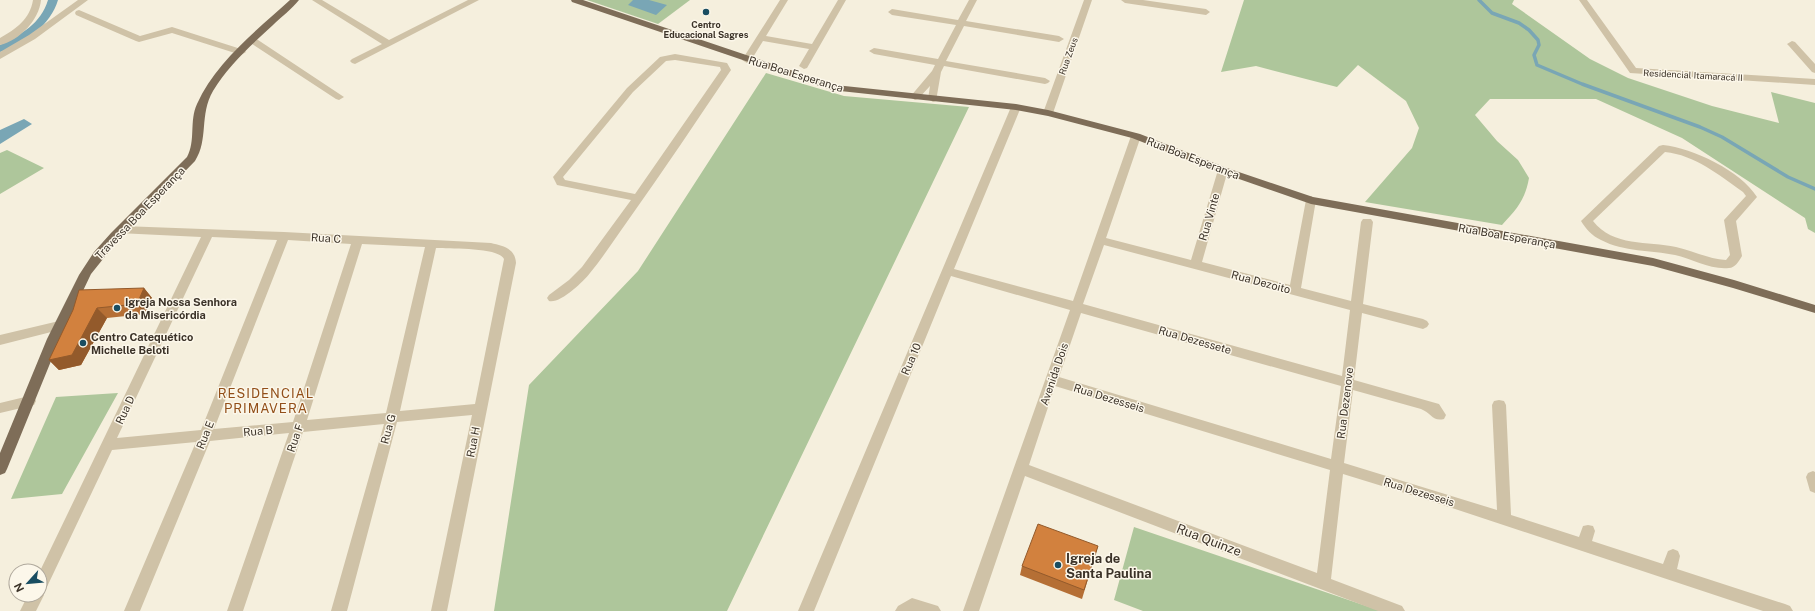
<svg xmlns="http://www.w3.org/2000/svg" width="1815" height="611" viewBox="0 0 1815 611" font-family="'Public Sans',sans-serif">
  <rect width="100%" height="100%" fill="#f5efdd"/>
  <path fill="#aec69b" d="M587,0H690L658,24Z
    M1244,0H1514L1512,4L1590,59L1628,78L1712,106L1779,123L1771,92L1815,103V233L1808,229L1805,218L1682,138L1596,99H1490L1475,115L1497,141L1518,160L1529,178C1525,200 1517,209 1502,225L1365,202L1412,148L1419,128L1406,101L1358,65L1337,87L1256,66L1221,72Z
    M766,73L844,96L969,107L727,611H494L529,385L638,271Z
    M7,150L44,168L0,194V153Z
    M118,393L62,494L11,499L56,397Z
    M1134,527L1381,611H1143L1114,600Z"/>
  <path fill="#79a6b5" d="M633,0H649L667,5L656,15L628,5Z
    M24,119L32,124L0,144V130Z"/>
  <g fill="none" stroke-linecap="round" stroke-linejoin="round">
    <path stroke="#79a6b5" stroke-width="3.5" d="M1479,0L1492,13L1519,23L1529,30L1538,40L1539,45L1534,55L1537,65L1582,84L1700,127L1722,137L1788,177L1815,189"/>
    <path fill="#79a6b5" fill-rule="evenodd" d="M48,0H58C51,24 24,46 0,52V45C21,34 41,24 48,0Z"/>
    <path fill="#cfc2a7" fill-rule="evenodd" d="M33,0H41C39,20 20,40 0,45V38C16,29 30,19 33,0Z
      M78,0H88L35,39L0,59V52L29,35Z
      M312,0H322L389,40L468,0H479L355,64L352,63L350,61L352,59L382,44Z
      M780,0H788L766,36L812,44L838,0H846L807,68L804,69L799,66L809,49L763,41L750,62L747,63L742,60Z
      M969,0H977L966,21L1059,36L1064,39L1059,42L964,26L946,61L1045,78L1050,81L1048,83L1045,84L944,66L941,72L936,101L933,102L928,99L930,86L918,99L915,100L910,97L932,71L935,65L874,54L869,51L874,48L938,59L956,25L892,15L888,12L892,9L958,20Z
      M1084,0H1092L1053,113L1052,115H1044L1043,113Z
      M1121,0H1143L1206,9L1210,12L1206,15L1125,3Z
      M1579,0H1587L1636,68L1815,79V85L1630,73Z
      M79,10L140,36L172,27L244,50L246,52L241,55L238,54L172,33L139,42L136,41L76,15L75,13L76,11Z
      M252,37L255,38L344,97L339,100L336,99L249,42L247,40L249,38Z
      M1792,41L1795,42L1815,64V73L1812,72L1789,46L1787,44Z
      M675,54L727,63L731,70C697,120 664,170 629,219C616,237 604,256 590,273C583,282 560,304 549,301L547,298L549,295L569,280L582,267L631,200L557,185L553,177L627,88L660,57ZM675,60L720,67L721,70L635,194L565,180L563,177L633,92L666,61Z
      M1016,104L1021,107L954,269L1073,301L1131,136L1136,133L1141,136L1106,238L1191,260L1218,170L1223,167L1228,170L1202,262L1290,285L1306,200L1311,196L1316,200L1301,288L1351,301L1361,222L1363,219H1371L1373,222L1363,304L1423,319L1427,321L1429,324L1427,327L1423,329L1362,313L1354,380L1439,404L1446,415L1444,419C1433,422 1431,413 1421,409L1353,390L1344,463L1497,510L1492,405L1494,401L1499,400L1504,401L1506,405L1511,515L1579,537L1583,526L1588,525L1593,526L1595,531L1592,541L1663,564L1668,551L1673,549L1678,551L1680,556L1677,569L1785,604L1790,606L1793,611H1763L1434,502L1343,474L1331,579L1402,606L1405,611H1378L1025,476L979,611H963L1070,310L951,276L814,611H798L1011,107ZM1104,245L1350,310L1342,376L1083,304ZM1081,313L1341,386L1331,459L1059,377ZM1055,386L1330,470L1317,573L1029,465Z
      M1663,145C1693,148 1741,171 1757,197L1736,221L1742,256C1739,261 1735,268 1729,268C1711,270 1692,259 1675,255C1651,250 1624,252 1601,240C1592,236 1586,229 1581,221L1659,146ZM1665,152C1695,155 1719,175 1743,192L1746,196L1724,220L1730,255L1726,260C1709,259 1693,251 1676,247C1648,241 1613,247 1593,221Z
      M122,226L284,232L491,243C503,246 515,248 516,263L447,611H431L472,415L397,422L347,611H331L384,424L303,432L243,611H227L289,433L210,441L140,611H124L196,442L112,450L45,591L42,592L44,595L36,611H20L28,595H40V571L201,237L118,233L116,230L118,227ZM212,237L277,240L201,430L117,438ZM288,240L351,244L293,422L214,429ZM362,244L425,247L386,413L307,420ZM436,248C450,249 498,247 504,259L475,404L400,411Z
      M59,321L63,323L65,326L63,329L0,345V335Z
      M29,396L34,397L36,401L34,405L0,413V403Z
      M1813,471L1815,472V493L1810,491L1806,477L1808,473Z
      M912,598L938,606L941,611H895L898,606Z"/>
    <path fill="#7e6d58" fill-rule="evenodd" d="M290,0H299C292,9 281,17 273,25C251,45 228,66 213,91C199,115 209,139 195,161L119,239L91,274L60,339L7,469L5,473L0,475V453L47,339L79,275L94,252L111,233L187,157C196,141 189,121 197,104C216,62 256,31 290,0Z
      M571,0H583L835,85L1016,104L1048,110L1140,134L1227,168L1313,197L1653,258L1734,280L1815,305V313L1733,288L1653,266L1311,204L1219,172L1132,138L1048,116L1016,110L831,90L572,2Z"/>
  </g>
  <path fill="#b56f35" d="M144,288L152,298L145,314L107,318L81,365L59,370L49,360L73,310Z
    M1098,546L1082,599L1020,575L1022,566Z"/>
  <path fill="#935a2b" d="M144,288L152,298L145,314L137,304Z
    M97,308L107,318L81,365L59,370L49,360Z"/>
  <path fill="#d2813e" stroke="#935a2b" d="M144,288L137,304L97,308L72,355L49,360L73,310L79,290Z
    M1038,524L1098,546L1084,590L1022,566Z"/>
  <g fill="#194d61" stroke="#fcf7ea" stroke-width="1.5">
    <circle cx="706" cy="12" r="4"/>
    <circle cx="117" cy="308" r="4"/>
    <circle cx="83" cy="343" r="4"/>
    <circle cx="1058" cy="565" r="4"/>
  </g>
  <g text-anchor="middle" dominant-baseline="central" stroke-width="3" stroke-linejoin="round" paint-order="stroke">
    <g font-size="9" font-weight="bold" fill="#3b3228" stroke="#fcf7ea">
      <text x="706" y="24">Centro<tspan x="706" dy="10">Educacional Sagres</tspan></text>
    </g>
    <g font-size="9" fill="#3b3228" stroke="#fcf7ea">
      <text transform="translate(1068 56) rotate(-70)">Rua Zeus</text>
      <text transform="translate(1693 75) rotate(3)">Residencial Itamaracá II</text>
    </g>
    <g font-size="11" fill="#3b3228" stroke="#fcf7ea">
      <text transform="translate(796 74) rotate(17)">Rua Boa Esperança</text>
      <text transform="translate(1193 158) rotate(21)">Rua Boa Esperança</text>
      <text transform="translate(140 213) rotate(-46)">Travessa Boa Esperança</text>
      <text transform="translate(1209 217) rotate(-74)">Rua Vinte</text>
      <text transform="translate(1507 236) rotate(10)">Rua Boa Esperança</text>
      <text transform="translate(326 238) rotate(3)">Rua C</text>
      <text transform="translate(1261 282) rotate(15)">Rua Dezoito</text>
      <text transform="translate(1195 340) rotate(16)">Rua Dezessete</text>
      <text transform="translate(911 359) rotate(-67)">Rua 10</text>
      <text transform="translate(1054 374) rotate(-71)">Avenida Dois</text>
      <text transform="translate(1109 398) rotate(17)">Rua Dezesseis</text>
      <text transform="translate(1345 403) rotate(-83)">Rua Dezenove</text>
      <text transform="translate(125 410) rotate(-65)">Rua D</text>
      <text transform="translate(388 429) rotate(-75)">Rua G</text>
      <text transform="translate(258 431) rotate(-5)">Rua B</text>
      <text transform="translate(205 435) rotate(-68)">Rua E</text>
      <text transform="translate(295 438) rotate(-71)">Rua F</text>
      <text transform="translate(473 442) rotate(-79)">Rua H</text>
      <text transform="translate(1419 492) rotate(17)">Rua Dezesseis</text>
    </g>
    <g font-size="11" font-weight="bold" fill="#3b3228" stroke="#fcf7ea" text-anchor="start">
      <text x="125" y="302">Igreja Nossa Senhora<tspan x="125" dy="13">da Misericórdia</tspan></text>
      <text x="91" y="337">Centro Catequético<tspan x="91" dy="13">Michelle Beloti</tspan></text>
    </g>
    <g font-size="13" letter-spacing="1" fill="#924f19" stroke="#fcf7ea">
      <text x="266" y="393">RESIDENCIAL<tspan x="266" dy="15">PRIMAVERA</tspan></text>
    </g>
    <g font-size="13" fill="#3b3228" stroke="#fcf7ea">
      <text transform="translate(1209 540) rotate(21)">Rua Quinze</text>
    </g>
    <g font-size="13" font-weight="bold" fill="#3b3228" stroke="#fcf7ea" text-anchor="start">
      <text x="1066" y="558">Igreja de<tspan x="1066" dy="15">Santa Paulina</tspan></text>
    </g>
  </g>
  <g transform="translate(28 583) rotate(243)"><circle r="19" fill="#fcf7ea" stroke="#afa89c"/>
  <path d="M0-3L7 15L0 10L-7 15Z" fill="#194d61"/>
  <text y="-6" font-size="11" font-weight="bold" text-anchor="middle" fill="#3b3228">N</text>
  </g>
</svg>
